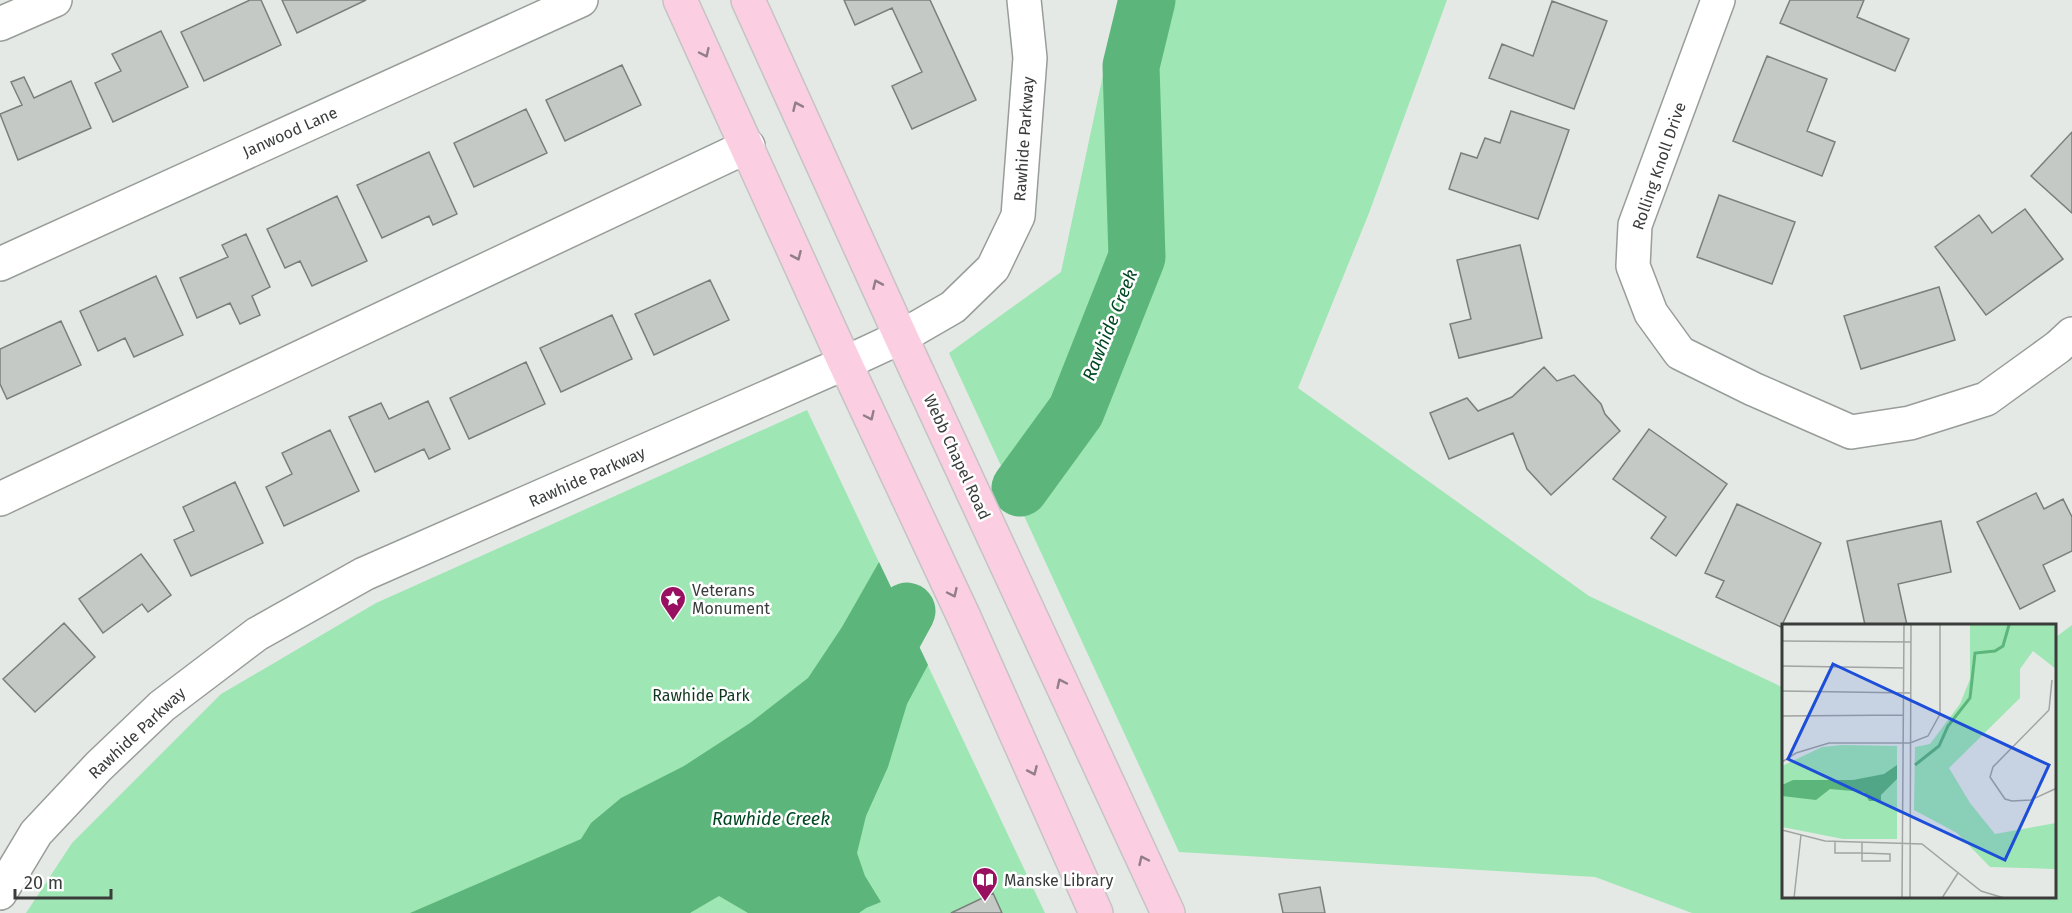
<svg xmlns="http://www.w3.org/2000/svg" width="2072" height="913" viewBox="0 0 2072 913" font-family="'Fira Sans',sans-serif">
  <rect width="100%" height="100%" fill="#e5e9e6"/>
  <path fill="#9ee6b3" d="M1119,0H1447L1369,213L1298,388L1589,596L1784,688V896H2056V637L2072,625V913H1692L1595,877L1179,852L949,353L1061,272Z
    M807,410L1045,913H26L72,843L221,694L376,603Z"/>
  <path fill="#5cb67b" d="M879,562L928,665L907,704L888,767L866,816L857,853L865,876L881,902L866,908L859,913H748L719,896L690,913H410L581,839L591,823L621,798L684,766L750,723L808,678L842,627Z"/>
  <g fill="none" stroke-linecap="round" stroke-linejoin="round">
    <path stroke="#5cb67b" stroke-width="57" d="M1020,488L1076,411L1137,257L1131,66L1147,0
      M866,686L907,611"/>
  </g>
  <path fill="#c4c9c5" stroke="#7b7f7c" stroke-width="1.5" d="M250,0H261L281,45L204,81L181,32Z
    M282,0H366L297,33Z
    M844,0H930L976,100L912,129L892,86L922,72L892,8L855,25Z
    M1790,0H1864L1857,17L1909,39L1895,71L1780,23Z
    M1552,1L1607,21L1574,109L1489,78L1502,44L1533,56Z
    M161,31L188,87L113,122L95,83L121,71L112,54Z
    M1767,56L1827,79L1807,131L1835,142L1822,176L1733,141Z
    M622,65L641,105L565,141L546,100Z
    M24,77L34,98L71,81L91,128L18,160L0,114L22,105L11,82Z
    M526,109L547,153L474,187L454,143Z
    M1511,111L1569,130L1538,219L1449,189L1461,153L1477,158L1485,138L1500,143Z
    M2072,132V213L2031,176Z
    M429,152L457,214L433,225L429,216L382,238L357,185Z
    M1719,195L1795,222L1772,284L1697,257Z
    M337,196L367,261L312,286L300,261L285,268L267,229Z
    M2025,209L2063,259L1986,315L1935,247L1979,215L1992,233Z
    M246,234L270,287L252,296L260,315L240,324L230,303L197,318L180,278L228,257L222,245Z
    M1520,245L1542,338L1459,358L1450,324L1471,319L1457,260Z
    M156,276L183,335L134,357L125,338L98,351L80,311Z
    M710,280L729,320L654,355L635,314Z
    M1939,287L1955,340L1861,369L1844,316Z
    M612,315L632,359L561,392L540,348Z
    M61,321L81,365L7,399L0,384V349Z
    M526,362L545,404L469,439L450,398Z
    M1544,367L1557,381L1574,375L1601,404L1605,414L1620,431L1551,495L1527,469L1513,433L1449,459L1430,413L1467,398L1478,411L1512,397Z
    M428,401L450,449L429,459L424,449L375,472L349,417L381,403L389,419Z
    M1649,429L1727,484L1676,556L1651,538L1666,517L1613,479Z
    M330,430L359,491L284,526L266,487L292,474L282,453Z
    M235,482L263,543L191,576L174,540L194,531L183,507Z
    M2036,493L2044,509L2063,499L2072,517V551L2043,565L2055,591L2020,609L1977,522Z
    M1737,504L1821,543L1781,627L1716,597L1724,581L1705,573Z
    M1941,521L1951,572L1898,584L1907,625H1865L1847,541Z
    M141,554L171,595L148,612L142,604L103,633L79,599Z
    M64,623L95,657L35,712L3,679Z
    M1320,887L1325,913H1283L1279,894Z
    M993,893L1002,913H951Z"/>
  <g fill="none" stroke-linecap="round" stroke-linejoin="round">
    <defs>
      <path id="minor" d="M1718,0L1635,225L1633,266L1651,313L1680,353L1753,389L1851,432L1910,423L1986,399L2058,347L2072,334
        M0,24L55,0
        M0,264L581,0
        M0,499L748,146
        M0,893L36,833L99,766L162,706L257,634L364,574L845,363L901,337L953,307L993,268L1018,216L1030,58L1024,0"/>
      <path id="major" d="M680,0L845,363L963,615L1096,913
        M748,0L901,337L1168,913"/>
    </defs>
    <use href="#minor" stroke="#989d99" stroke-width="36"/>
    <use href="#major" stroke="#c4c4c4" stroke-width="36"/>
    <use href="#minor" stroke="#fff" stroke-width="33"/>
    <use href="#major" stroke="#fccee2" stroke-width="33"/>
  </g>
  <defs><path id="oneway-chevron" d="M-2-3.5L2.5 0L-2 3.5" fill="none" stroke-width="1.6" stroke-linecap="round" stroke-linejoin="round" transform="scale(1.5)"/></defs>
  <g stroke="#917e86">
    <use href="#oneway-chevron" transform="translate(705 53) rotate(65)"/>
    <use href="#oneway-chevron" transform="translate(797 106) rotate(-114)"/>
    <use href="#oneway-chevron" transform="translate(797 256) rotate(66)"/>
    <use href="#oneway-chevron" transform="translate(877 284) rotate(-114)"/>
    <use href="#oneway-chevron" transform="translate(870 416) rotate(65)"/>
    <use href="#oneway-chevron" transform="translate(953 593) rotate(65)"/>
    <use href="#oneway-chevron" transform="translate(1061 683) rotate(-115)"/>
    <use href="#oneway-chevron" transform="translate(1033 771) rotate(66)"/>
    <use href="#oneway-chevron" transform="translate(1143 860) rotate(-115)"/>
  </g>
  <defs>
    <symbol id="sight-pin" viewBox="-11 -11 22 30"><path d="M0 17L-7.5 6A9.5 9.5 0 1 1 7.5 6Z" fill="#9a1061" stroke="#fff"/><path d="M0-6L1.8-2.2L6-1.7L2.9 1.2L3.7 5.4L0 3.3L-3.7 5.4L-2.9 1.2L-6-1.7L-1.8-2.2Z" fill="#fff"/></symbol>
    <symbol id="library-pin" viewBox="-11 -11 22 30"><path d="M0 17L-7.5 6A9.5 9.5 0 1 1 7.5 6Z" fill="#9a1061" stroke="#fff"/><path d="M-6-4Q-3-5.5-.7-3.5V5Q-3 3-6 4ZM6-4Q3-5.5 .7-3.5V5Q3 3 6 4Z" fill="#fff"/></symbol>
  </defs>
  <g fill-rule="evenodd">
    <use href="#sight-pin" x="658" y="584" width="30" height="40"/>
    <use href="#library-pin" x="970" y="865" width="30" height="40"/>
  </g>
  <g text-anchor="middle" dominant-baseline="central" stroke-width="5" stroke-linejoin="round" paint-order="stroke">
    <g font-size="16" fill="#3a3c3b" stroke="#fff">
      <text transform="translate(290 132) rotate(-24)">Janwood Lane</text>
      <text transform="translate(1024 139) rotate(-86)">Rawhide Parkway</text>
      <text transform="translate(1659 166) rotate(-71)">Rolling Knoll Drive</text>
      <text transform="translate(957 457) rotate(65)">Webb Chapel Road</text>
      <text transform="translate(587 477) rotate(-24)">Rawhide Parkway</text>
      <text transform="translate(137 733) rotate(-43)">Rawhide Parkway</text>
    </g>
    <g font-size="16" fill="#3a3c3b" stroke="#fff" text-anchor="start">
      <text x="692" y="590">Veterans<tspan x="692" dy="18">Monument</tspan></text>
      <text x="1004" y="880">Manske Library</text>
    </g>
    <g font-size="16" fill="#10371f" stroke="#fff">
      <text x="701" y="695">Rawhide Park</text>
    </g>
    <g font-size="18" font-style="italic" fill="#004822" stroke="#fff">
      <text transform="translate(1110 325) rotate(-68)">Rawhide Creek</text>
      <text x="771" y="819">Rawhide Creek</text>
    </g>
  </g>
  <g transform="translate(1782 624)">
    <rect width="274" height="274" fill="#e5e9e6"/>
    <path d="M188,1H274V45L251,27L238,45V74L167,144L188,179L213,210L274,199V245L208,243L175,209L132,186L133,123L148,120L178,80L188,55ZM61,121L115,122V215H61L0,203V142L40,123Z" fill="#9ee6b3"/>
    <path d="M115,141V155L99,171V177H87L82,168L48,165L34,176L0,172V161L11,156H71L102,150Z" fill="#5cb67b"/>
    <path fill="none" stroke="#5cb67b" stroke-width="3" d="M133,141L157,122L166,102L188,74L193,29L213,27L221,22L227,1"/>
    <path fill="none" stroke="#a1a4a2" stroke-width="1.5" d="M0,17L129,18M0,42L122,44M0,67L129,69M267,86L211,143L208,153L223,175L230,177L249,176L275,164M267,86L270,56M0,92L122,91M0,138L14,129L47,119H128L146,112L158,90V1M0,206L43,217L140,220L199,267L222,274M53,218V229H80L108,230V237H80V218M12,274L19,211M120,274L122,1M128,274L129,1M160,274L176,249"/>
    <path fill="#1d4ed8" fill-opacity="0.15" stroke="#1d4ed8" stroke-width="3" d="M51,40L267,141L223,236L6,135Z"/>
    <rect width="274" height="274" fill="none" stroke="#3a3c3b" stroke-width="3"/>
  </g>
  <path d="M15 889v9h96v-9" fill="none" stroke="#3a3c3b" stroke-width="3"/>
  <text x="24" y="889" font-size="18" fill="#3a3c3b" stroke="#ffffff" stroke-width="4.5" paint-order="stroke">20 m</text>
</svg>
